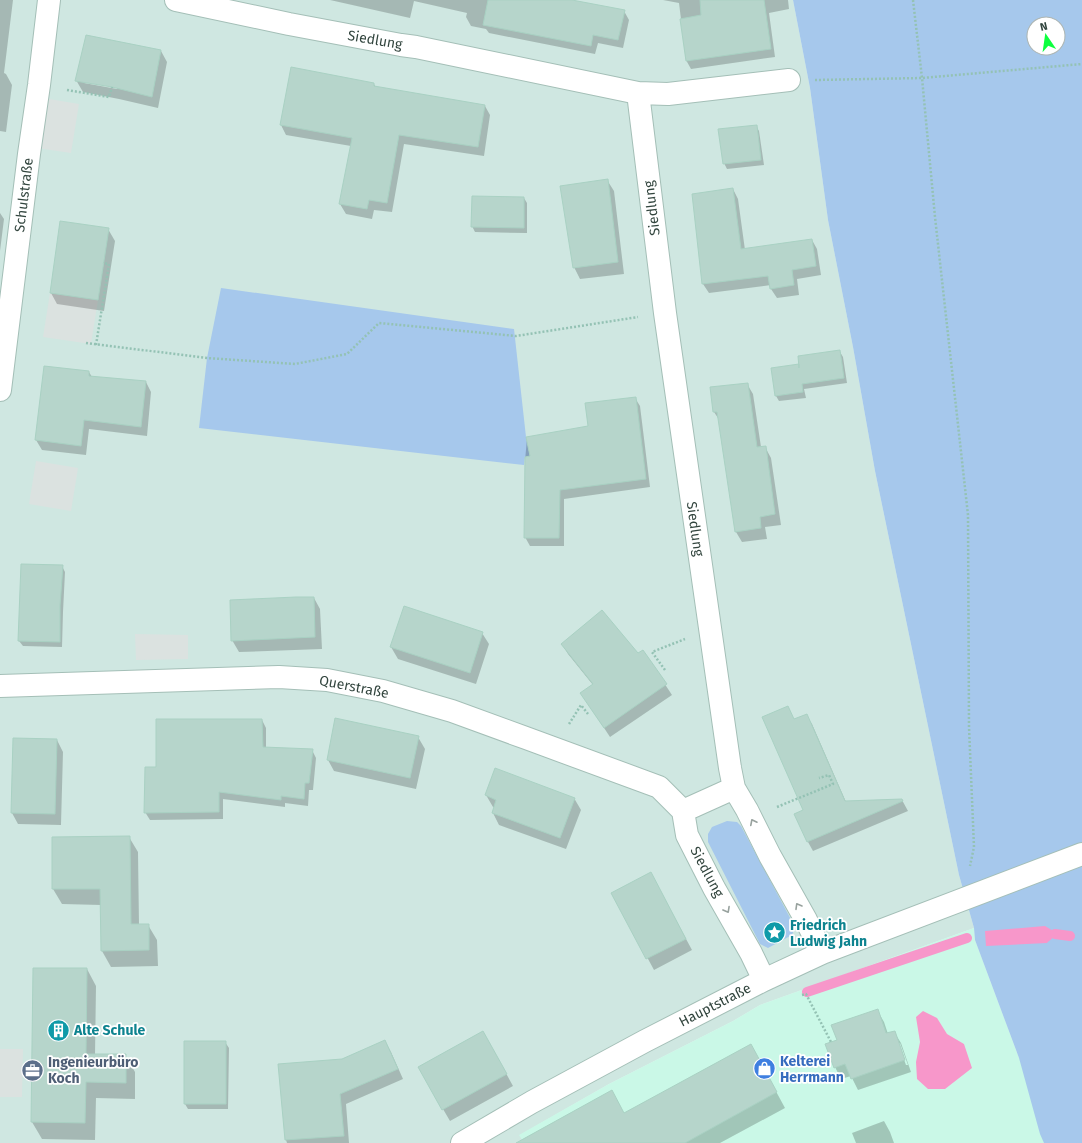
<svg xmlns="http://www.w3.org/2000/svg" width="1082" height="1143" viewBox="0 0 1082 1143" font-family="'Fira Sans',sans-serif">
  <rect width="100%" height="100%" fill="#e2f3ef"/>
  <path fill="#cfe7e1" d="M0,0H793L810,88L828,220L853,347L875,471L959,875L974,928L760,1005L733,1021L609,1084L520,1135L524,1143H0Z"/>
  <path fill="#caf8e7" d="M974,928L975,940L1019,1058L1082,1143H524L519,1135L609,1084L733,1021L760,1005Z"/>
  <path fill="#a6c8ec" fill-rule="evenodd" d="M793,0H1082V1143H1044L1040,1134L1019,1058L975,940L974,928L959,875L875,471L853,347L828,220L810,88ZM1034,24H1058V48H1034Z
    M221,288L514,329L526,437L530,456L525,457L524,465L199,428L207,358Z
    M727,821L737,822L741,826L795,927L792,935L768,948L760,944L708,842V834L712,827Z"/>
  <path fill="#dbe2e0" d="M37,97L79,104L71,153L30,147Z
    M50,293L98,300L91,344L43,337Z
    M36,461L78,468L71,511L29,504Z
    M135,634L188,635V659L136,660Z
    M0,1049H23L22,1097H0Z"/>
  <path fill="#f797ca" d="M1045,926L1055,932C1056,937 1050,940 1047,943L986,946L985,931Z
    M923,1011L937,1018L947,1034L964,1044L972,1068L945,1089H928L917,1079L916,1062L920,1042L916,1017Z"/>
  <path fill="#0003" fill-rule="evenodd" d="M0,0H13L4,73L6,74L12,85L6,132L0,131Z
    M330,0H568L624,11L629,20L623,48L598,43L595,54L489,33L486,29L471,26L466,17L467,13L414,1L410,18Z
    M663,0H788L789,9L769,13L775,57L691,69L686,60L679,3Z
    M161,51L167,62L158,108L119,99L83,92L76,80ZM84,81L117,87V89L84,83Z
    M374,84L376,88L485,106L490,115L484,156L404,144L392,212L374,210L372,219L346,214L340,204L351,146L286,135L281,125Z
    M756,126L759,131L764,165L727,169L724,163Z
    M607,180L614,191L624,274L580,279L574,267Z
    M733,189L738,199L745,250L812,240L817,249L821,275L797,279L799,295L777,298L771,289V285L709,293L703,284Z
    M524,198L527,203V233L475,232L472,226Z
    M0,213L4,219L0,251Z
    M108,229L115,241L104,311L57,304L51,293Z
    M840,352L843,357L847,383L804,389L806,398L779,401L776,396Z
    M89,372L92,377L146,382L151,392L147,436L89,429L86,455L42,450L36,440Z
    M747,384L753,394L761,447H765L771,458L781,525L765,527L767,539L742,542L736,532L720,421L714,412Z
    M635,398L640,406L650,487L564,499V546H530L525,537V461L527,438L589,427Z
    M62,566L65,572L63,612L62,647L23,646L19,641Z
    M314,598L320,609L322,649L239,652L232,640Z
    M482,633L489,644L476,684L398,659L391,647Z
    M562,644L638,655L643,651L672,695L610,737L587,702L593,685L568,654Z
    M806,715L812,724L846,802L902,800L908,811L813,851L808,842L795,815L804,811L794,720Z
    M262,720L266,728V748L312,750L316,758L313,790H309L308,806L285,803V807L223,799V819L150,820L145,812L157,768Z
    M418,737L425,749L416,789L334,771L328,760Z
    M57,740L63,752L61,825L18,824L12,813Z
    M486,795L574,798L581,810L566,849L499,825L493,813L495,808L493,807Z
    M129,837L138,852L139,925H148L157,940L158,966L111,967L102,951L101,905L62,904L53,889Z
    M657,885L692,950L654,970L613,894Z
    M87,969L96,986L95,1055H125L135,1072V1099L96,1098L95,1140L42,1139L32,1122Z
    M877,1010L884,1022L888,1034L894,1032L901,1043L911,1072L858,1090L851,1076L841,1079L835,1067ZM898,1043H900L908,1065H906Z
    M483,1032L513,1086L450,1121L419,1068Z
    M385,1041L391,1052L403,1079L346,1104L349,1143H287L286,1140L279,1065L342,1060Z
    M225,1042L229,1048L228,1109H188L185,1104Z
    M759,1060L785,1108L720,1143H525L624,1114Z
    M884,1121L890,1132L894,1143H856L852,1133Z"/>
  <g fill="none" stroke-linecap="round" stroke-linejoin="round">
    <path stroke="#f797ca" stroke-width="10" d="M1055,934L1070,936
      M807,992L967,938"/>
  </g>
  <path fill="#b6d5cb" stroke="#a9d1c3" d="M488,0H572L625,10L618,40L593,35L591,46L483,25Z
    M700,0H764L771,49L686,61L680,19L701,15Z
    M86,35L161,50L152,97L112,87L75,81Z
    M291,67L374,83V86L485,105L478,147L399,135L387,203L369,200L367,209L339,204L352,138L280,125Z
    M757,125L761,160L723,164L718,129Z
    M608,179L618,262L573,268L560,186Z
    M733,188L741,249L812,239L816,266L792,270L794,285L770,289L768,276L702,284L692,194Z
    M472,196L524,197V228L471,227Z
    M60,221L109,228L98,300L50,293Z
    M840,350L844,378L802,384L803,392L775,396L771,368L799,364V368L798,356Z
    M44,366L89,371V376L146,381L141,427L84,420L81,446L35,440Z
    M748,383L757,447L766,446L775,514L760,517L761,528L735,532L717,412H713L710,387Z
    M636,397L646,479L560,490L559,538H524L525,457L530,456L526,437L588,426L585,403Z
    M21,564L63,565L60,606V642L18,641Z
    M296,597H314L315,637L231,641L230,600Z
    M404,606L483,632L470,673L390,647Z
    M602,610L638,653L643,650L667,684L604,728L580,693L593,684L561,644Z
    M788,706L794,719L807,714L845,801L902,799L903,801L807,842L794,814L803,810L762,717Z
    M335,718L419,736L410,778L327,760Z
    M156,719H262L263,747L313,749L309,783H305L304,799L281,796V800L219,792V812L144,813L145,767H156Z
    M13,738L57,739L55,814L11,813Z
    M495,768L575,798L560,838L492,813L496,800L485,795Z
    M130,836L131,924H149V950L101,951L100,889H52V837Z
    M651,872L686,939L646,959L611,893Z
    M33,968H87L86,1054H126V1083L86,1082L85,1123L31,1122Z
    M878,1009L886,1033L895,1031L905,1060L851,1079L845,1064L834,1068L825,1044L837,1040L831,1025Z
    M483,1031L507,1074L442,1110L418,1067Z
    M385,1040L398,1069L340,1094L344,1136L285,1140L278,1064L342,1059Z
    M184,1041H226V1104H184Z
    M751,1044L777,1092L685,1143H516L612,1090L624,1113Z"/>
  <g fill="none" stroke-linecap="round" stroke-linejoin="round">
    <defs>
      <path id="minor" d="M176,0L289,24L401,45L416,47L638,93L665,313L730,768L734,788L747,810L770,856L806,920L822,953
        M638,93L668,94L789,80
        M0,390L29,154L39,85L49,0
        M0,686L279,677L327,680L383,691L452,711L526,738L659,787L683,811
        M683,811L687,835L714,888L751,953L764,980
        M683,811L734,788
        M462,1143L532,1102L645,1041L764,980L822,953L1082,854"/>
    </defs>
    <use href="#minor" stroke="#a4bfb7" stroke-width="24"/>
    <path stroke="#94c2b4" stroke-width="2.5" stroke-dasharray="2 2" stroke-linecap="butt" d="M913,0L922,78L935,217L968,515L969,727L974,847L970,866
      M815,80L922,78L1082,64
      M67,90L109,97L112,87
      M86,343L207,358L295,364L347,354L379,323L516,336L638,317
      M96,345L109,264L103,263
      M665,670L652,652L685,639
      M569,724L581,705L588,714
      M777,807L833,784L829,775L819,778
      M802,995L806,994L831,1042
      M22,1071L32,1070"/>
    <use href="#minor" stroke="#fff" stroke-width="22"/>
  </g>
  <defs><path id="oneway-chevron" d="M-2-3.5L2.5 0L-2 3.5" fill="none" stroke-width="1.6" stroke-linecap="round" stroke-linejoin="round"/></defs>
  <g stroke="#98a29e">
    <use href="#oneway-chevron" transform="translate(753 822) rotate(-117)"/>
    <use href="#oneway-chevron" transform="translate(798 906) rotate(-120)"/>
    <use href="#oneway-chevron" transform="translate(727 910) rotate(61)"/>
  </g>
  <defs>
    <symbol id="sight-disc" viewBox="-11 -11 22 22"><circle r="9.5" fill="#0f9aa8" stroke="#fff"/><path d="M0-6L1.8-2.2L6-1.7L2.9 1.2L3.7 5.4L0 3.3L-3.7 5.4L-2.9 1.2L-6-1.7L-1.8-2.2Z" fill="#fff"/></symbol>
    <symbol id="building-disc" viewBox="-11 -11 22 22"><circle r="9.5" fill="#0f9aa8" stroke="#fff"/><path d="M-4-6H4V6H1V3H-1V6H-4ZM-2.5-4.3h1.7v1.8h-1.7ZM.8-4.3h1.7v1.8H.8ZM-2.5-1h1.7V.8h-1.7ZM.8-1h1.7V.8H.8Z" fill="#fff"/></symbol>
    <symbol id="shop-disc" viewBox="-11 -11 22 22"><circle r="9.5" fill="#3f7fe0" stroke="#fff"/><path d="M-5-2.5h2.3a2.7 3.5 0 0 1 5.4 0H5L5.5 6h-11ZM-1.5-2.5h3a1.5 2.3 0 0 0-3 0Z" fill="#fff"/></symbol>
    <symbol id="office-disc" viewBox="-11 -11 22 22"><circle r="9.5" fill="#5c6f8a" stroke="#fff"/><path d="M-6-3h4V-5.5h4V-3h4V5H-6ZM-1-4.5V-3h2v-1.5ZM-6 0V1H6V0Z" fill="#fff"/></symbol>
  </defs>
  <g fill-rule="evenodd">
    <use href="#sight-disc" x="762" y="920" width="25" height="25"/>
    <use href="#building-disc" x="46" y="1018" width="25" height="25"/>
    <use href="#shop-disc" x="752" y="1056" width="25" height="25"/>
    <use href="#office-disc" x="20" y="1058" width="25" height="25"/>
  </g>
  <g text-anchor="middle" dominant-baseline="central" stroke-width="3.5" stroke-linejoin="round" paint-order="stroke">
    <g font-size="14" fill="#32453e" stroke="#fff">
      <text transform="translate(375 40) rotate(10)">Siedlung</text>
      <text transform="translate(24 195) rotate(-83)">Schulstraße</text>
      <text transform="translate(652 208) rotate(-97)">Siedlung</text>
      <text transform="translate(695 529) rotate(82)">Siedlung</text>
      <text transform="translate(354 687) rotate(11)">Querstraße</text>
      <text transform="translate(707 872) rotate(62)">Siedlung</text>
      <text transform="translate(715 1005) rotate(-27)">Hauptstraße</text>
    </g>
    <g font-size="14" font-weight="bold" fill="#0d838f" stroke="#fff" text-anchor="start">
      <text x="790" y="925">Friedrich<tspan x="790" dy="16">Ludwig Jahn</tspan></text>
      <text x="74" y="1030">Alte Schule</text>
    </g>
    <g font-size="14" font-weight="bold" fill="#366cbe" stroke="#fff" text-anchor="start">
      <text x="780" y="1061">Kelterei<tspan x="780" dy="16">Herrmann</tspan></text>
    </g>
    <g font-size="14" font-weight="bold" fill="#4e5e75" stroke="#fff" text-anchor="start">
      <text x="48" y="1062">Ingenieurbüro<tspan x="48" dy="16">Koch</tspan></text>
    </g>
  </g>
  <g transform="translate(1046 36) rotate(347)"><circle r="19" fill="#ffffff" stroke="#adb5b2"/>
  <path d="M0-3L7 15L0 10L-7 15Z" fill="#0dff3f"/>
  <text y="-6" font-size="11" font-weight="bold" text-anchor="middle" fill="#32453e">N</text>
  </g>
</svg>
